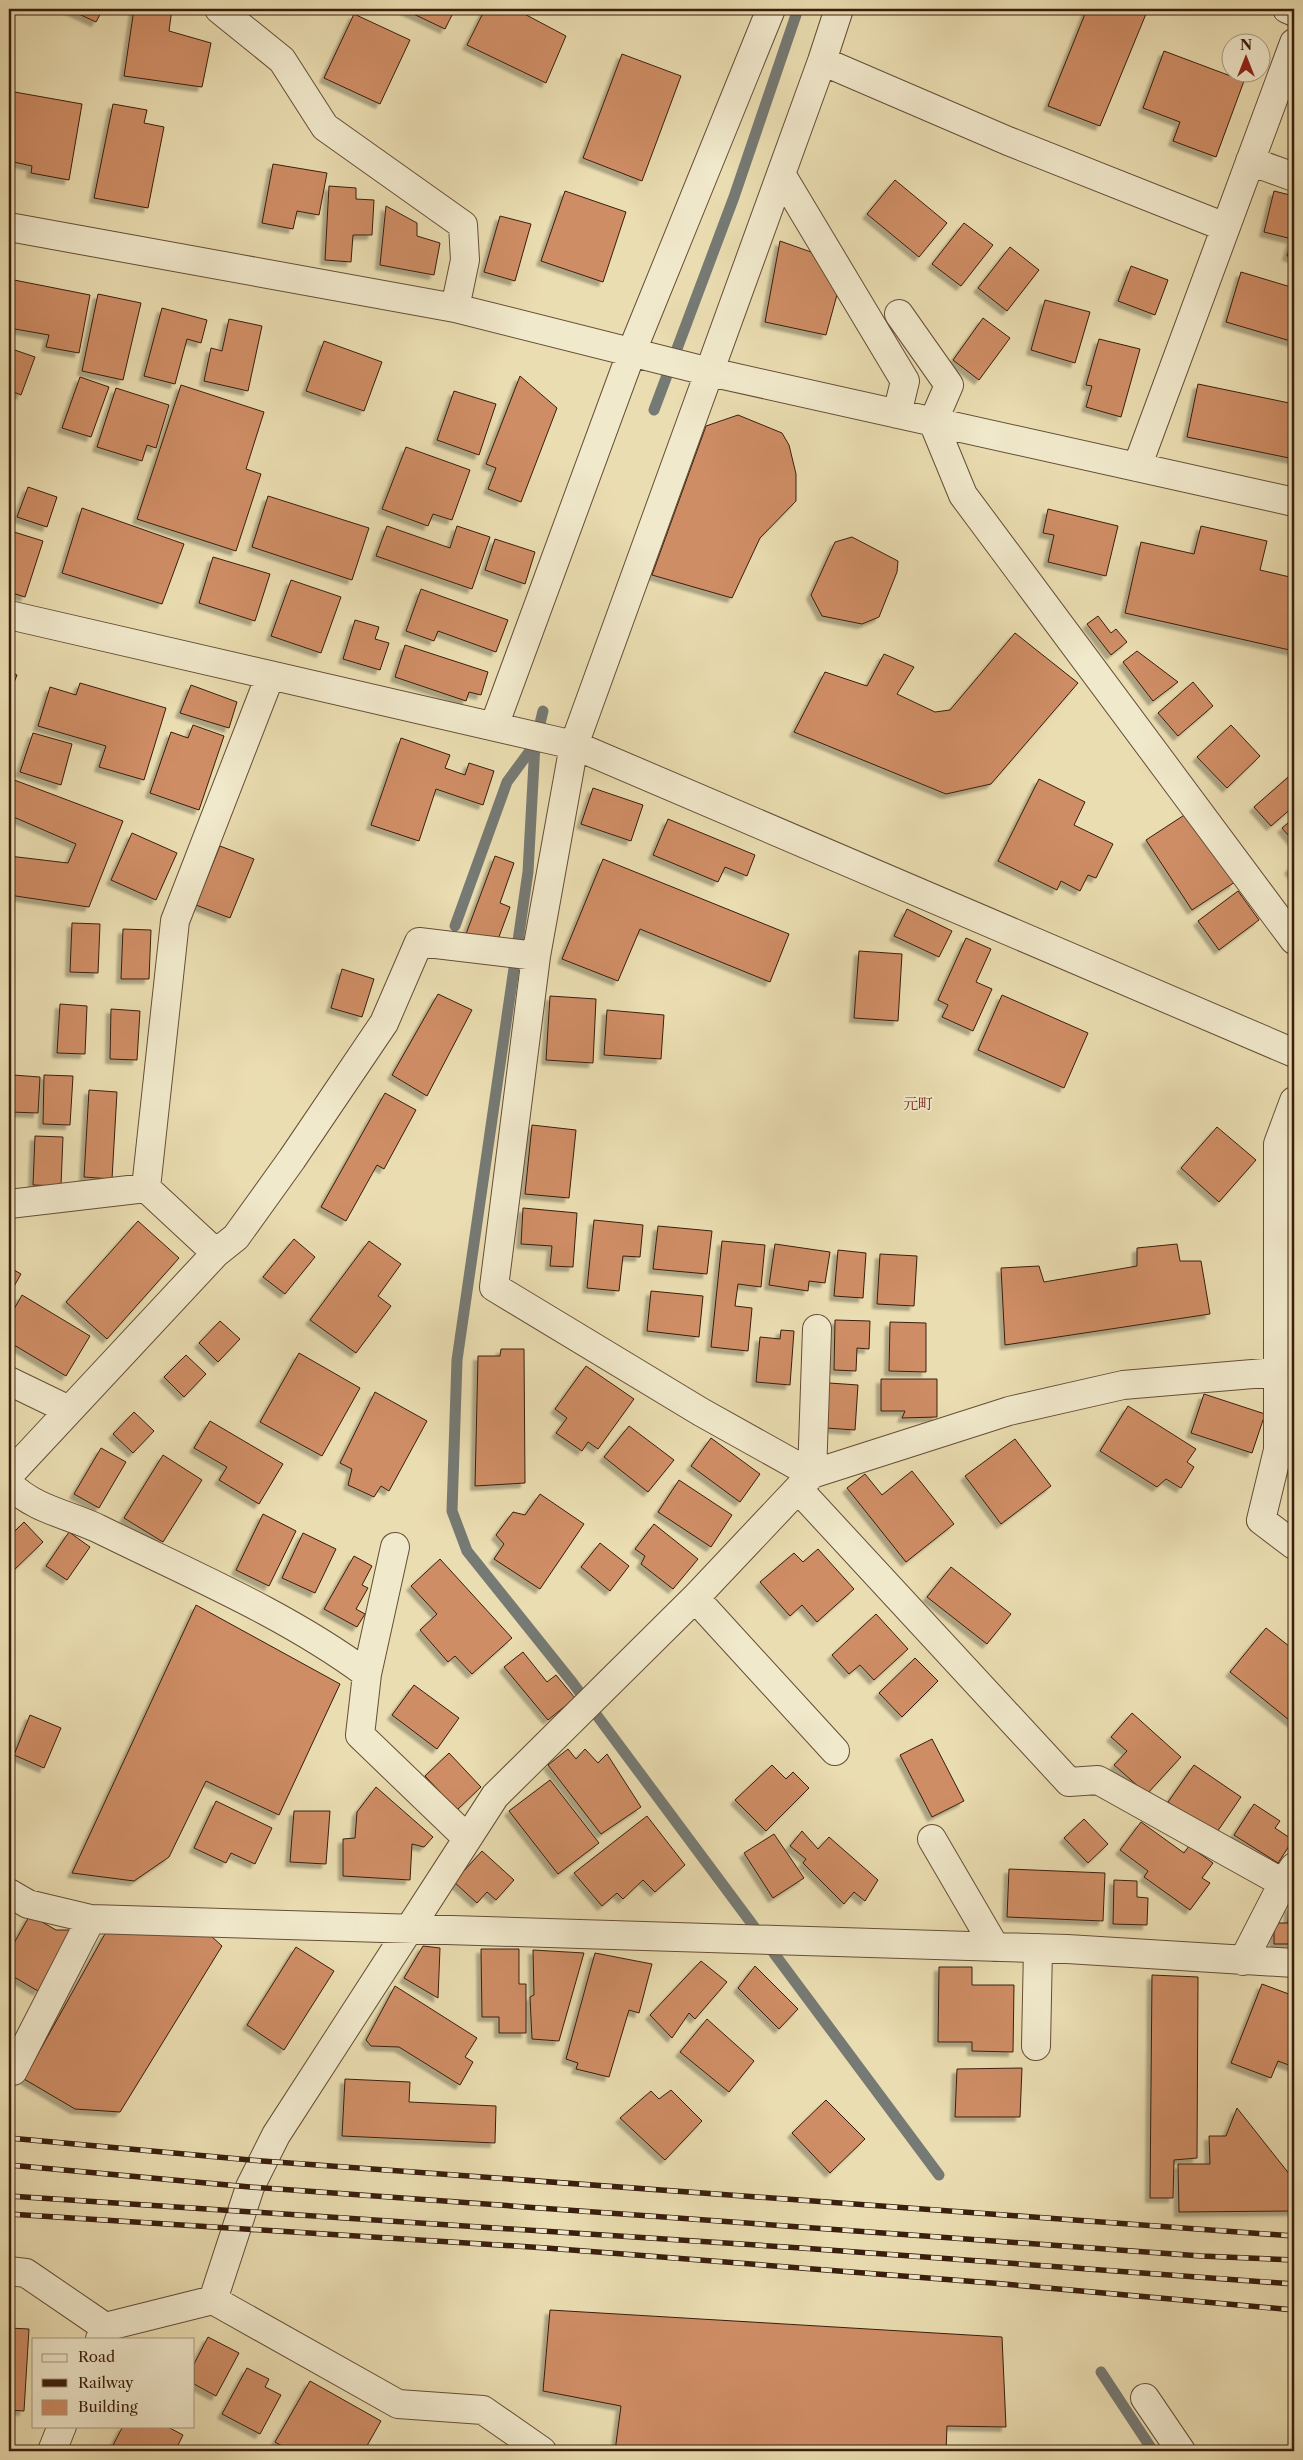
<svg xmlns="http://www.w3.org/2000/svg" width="1303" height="2460" viewBox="0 0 1303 2460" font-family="'Libre Caslon Text','Noto Serif JP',serif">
  <defs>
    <filter id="shadow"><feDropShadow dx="-4.5" dy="4.5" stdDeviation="1" flood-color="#0004"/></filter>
  </defs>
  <rect width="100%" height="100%" fill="#eaddb1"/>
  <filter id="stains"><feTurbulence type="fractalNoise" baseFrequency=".004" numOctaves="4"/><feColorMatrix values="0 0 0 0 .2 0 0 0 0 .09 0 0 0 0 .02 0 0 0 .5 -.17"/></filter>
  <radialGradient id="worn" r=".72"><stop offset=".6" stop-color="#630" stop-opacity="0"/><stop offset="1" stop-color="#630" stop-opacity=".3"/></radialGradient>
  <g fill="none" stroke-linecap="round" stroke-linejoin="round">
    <path stroke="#767a74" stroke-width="11" d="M654,410L734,197L798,9
      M543,711L535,744L528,872L457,1360L452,1511L467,1551L572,1682L939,2175
      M455,926L507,782L535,744
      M1101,2372L1153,2451"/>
  </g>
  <path fill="#cf8d65" stroke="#391e0e" filter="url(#shadow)" d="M68,9H103L96,22Z
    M134,9H172L169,31L211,43L202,87L124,76Z
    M403,9H455L445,29Z
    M485,9H515L566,36L546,83L467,45Z
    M1087,9H1148L1100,126L1048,106Z
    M354,14L410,40L380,104L324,78Z
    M1164,51L1244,81L1216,157L1173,141L1180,122L1143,108Z
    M622,54L681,76L642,181L583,158Z
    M9,91L82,104L69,180L31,173L32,166L9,161Z
    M113,104L147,110L144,123L164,127L148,208L94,198Z
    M273,164L327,173L319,215L297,211L293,229L262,223Z
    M895,180L947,223L919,257L867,214Z
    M329,186L356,188V199L374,200L372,235H353L351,262L325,260Z
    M565,191L626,212L603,282L541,261Z
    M1274,191L1294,196V258L1287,256L1292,239L1264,232Z
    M386,206L417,223V236L440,243L434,275L380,265Z
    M500,216L531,224L515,281L484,272Z
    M964,223L993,245L961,286L932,264Z
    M780,241L811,252L838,291L826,335L765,322Z
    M1010,247L1039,270L1007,311L978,288Z
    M1131,266L1168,280L1155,315L1118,301Z
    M1241,272L1294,288V342L1226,322Z
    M9,279L90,295L79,353L46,347L49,335L9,328Z
    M98,294L141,303L123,380L82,371Z
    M1045,300L1090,312L1075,363L1031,350Z
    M162,308L207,320L201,343L187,339L175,384L144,376Z
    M983,318L1010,338L979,380L953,360Z
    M229,319L262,326L248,391L204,381L211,348L222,351Z
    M1099,339L1140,349L1121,417L1086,407L1092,386L1086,385Z
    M324,341L382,362L364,411L306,391Z
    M9,348L35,357L21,395L9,390Z
    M520,376L557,408L521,502L488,489L496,468L486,464Z
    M80,377L109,387L91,437L62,428Z
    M1198,384L1294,404V459L1187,437Z
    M181,385L264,412L246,469L261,474L236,551L137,519Z
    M116,388L169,405L156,448L147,445L142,461L97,447Z
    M454,391L496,404L479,455L437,440Z
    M738,415L782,433L789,445L796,474V501L760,538L732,598L652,575L706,426Z
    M406,447L470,470L452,520L433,514L428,526L382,509Z
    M28,487L57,497L47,527L17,517Z
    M268,496L369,528L352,580L252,547Z
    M82,508L184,544L162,604L62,573Z
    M1048,509L1118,526L1106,576L1048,562L1054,535L1043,533Z
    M387,526L450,548L457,526L490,537L472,589L376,556Z
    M1201,526L1267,541L1260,570L1294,578V651L1125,613L1141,542L1194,554Z
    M14,532L43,541L25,597L9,592V548Z
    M852,537L898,561L897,572L879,617L862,624L822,616L811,595L835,542Z
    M495,539L535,552L525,584L485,570Z
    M213,557L270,574L255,621L199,603Z
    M291,580L341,597L321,653L271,636Z
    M421,589L508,620L496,652L438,631L434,641L406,631Z
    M1098,616L1111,633L1116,629L1127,642L1111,655L1087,624Z
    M355,620L379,627L375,639L389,643L380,670L343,659Z
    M1015,633L1078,683L991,784L946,794L794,732L825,672L867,686L884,654L914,667L897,694L935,712L950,710Z
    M405,645L488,672L481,695L469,692L466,701L395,677Z
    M1137,651L1178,682L1153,701L1123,662Z
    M9,671L17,675L9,695Z
    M1193,682L1213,706L1178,736L1158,713Z
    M80,683L166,708L144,780L99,767L106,746L38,726L50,687L76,695Z
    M191,685L237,702L229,728L180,713Z
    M193,725L224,736L199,810L150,793L171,732L188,738Z
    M1231,725L1260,756L1227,788L1197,757Z
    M33,733L72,744L61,785L20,772Z
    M401,738L450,755L445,768L465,775L469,763L494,771L483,805L436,789L419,841L371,825Z
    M1294,772V806L1271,826L1254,807Z
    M9,778L123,821L89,907L9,895V856L68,863L76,844L9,815Z
    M1039,779L1085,802L1074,825L1113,844L1096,878L1088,875L1080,891L1061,881L1057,890L998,861Z
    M593,788L643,805L631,841L581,824Z
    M1189,812L1235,882L1192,910L1146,840Z
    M1294,818V842L1282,828Z
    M668,819L755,855L747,876L725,867L718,882L653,855Z
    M132,833L177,853L156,900L111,880Z
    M220,846L254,859L230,918L196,905Z
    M495,856L514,863L500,903L510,907L496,945L466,934Z
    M603,859L789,934L770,982L640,929L618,981L562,959Z
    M1294,864V876L1289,869Z
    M1238,891L1259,920L1219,950L1198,921Z
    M907,909L952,931L939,957L894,936Z
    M72,923L100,924L98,973L70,972Z
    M123,929L151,930L149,979H121Z
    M966,938L991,949L976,982L992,989L973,1031L942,1017L948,1005L938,1000Z
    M859,951L902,954L898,1021L854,1018Z
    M342,969L374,979L362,1017L331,1008Z
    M438,994L472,1010L427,1096L392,1075Z
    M1002,995L1088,1033L1064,1088L978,1050Z
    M550,996L596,999L593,1063L546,1060Z
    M60,1004L87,1006L85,1054L57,1053Z
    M111,1009L140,1011L137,1060L110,1059Z
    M607,1010L664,1015L661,1059L604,1055Z
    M13,1075L40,1077L38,1113L11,1112Z
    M44,1075L73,1076L70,1125L43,1124Z
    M89,1090L117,1092L112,1179L84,1177Z
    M385,1093L416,1110L384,1169L377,1165L346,1221L321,1207Z
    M532,1125L576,1130L569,1198L525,1194Z
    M1217,1127L1256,1160L1219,1202L1181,1168Z
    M35,1136L63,1137L61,1186L33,1185Z
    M523,1208L577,1213L573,1267L550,1266L552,1246L521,1244Z
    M594,1220L643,1225L640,1257L623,1256L619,1291L587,1288Z
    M138,1221L179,1258L107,1339L66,1302Z
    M658,1226L712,1231L707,1274L653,1269Z
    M294,1239L315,1257L285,1294L263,1277Z
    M369,1241L401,1264L378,1296L391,1306L356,1353L310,1320Z
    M722,1241L765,1245L761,1287L738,1284L735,1306L752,1308L748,1351L711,1347Z
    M775,1244L830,1252L825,1283L809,1281L808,1291L769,1285Z
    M1177,1244L1180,1261H1201L1210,1314L1005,1345L1001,1268L1039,1266L1044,1282L1137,1266V1248Z
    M838,1250L866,1253L863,1298L834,1296Z
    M880,1254L917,1256L914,1306L877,1304Z
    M9,1267L21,1274L9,1295Z
    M651,1291L703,1296L699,1337L647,1331Z
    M22,1295L90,1336L66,1376L9,1342V1318Z
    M835,1320L870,1321L869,1349L857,1348L856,1371L834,1370Z
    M220,1321L240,1339L218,1362L199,1343Z
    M890,1322L926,1323V1372L889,1371Z
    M781,1330L794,1331L790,1385L756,1382L760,1337L780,1339Z
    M501,1349H524L525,1483L475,1486L478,1356H500Z
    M299,1353L360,1388L322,1456L260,1422Z
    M186,1355L206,1374L184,1397L164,1377Z
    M586,1366L634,1399L598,1449L588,1442L582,1451L556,1433L567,1418L555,1409Z
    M881,1379H937V1417L902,1418L905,1411H881Z
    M829,1383L858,1385L855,1430L826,1428Z
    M375,1392L427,1421L389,1491L381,1486L374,1497L348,1485L352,1469L340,1463Z
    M1204,1394L1265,1414L1252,1453L1191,1433Z
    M1128,1406L1196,1449L1187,1462L1194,1467L1181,1488L1166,1479L1157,1487L1100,1451Z
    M134,1412L154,1431L133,1453L113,1434Z
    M210,1421L283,1464L259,1504L219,1480L227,1467L194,1448Z
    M629,1426L674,1460L648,1492L604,1457Z
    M711,1438L760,1474L740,1502L691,1466Z
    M1015,1439L1051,1486L1001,1524L965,1476Z
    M101,1448L126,1462L99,1508L74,1494Z
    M163,1455L202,1480L163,1542L124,1518Z
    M1294,1459V1473L1289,1467Z
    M912,1471L954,1524L906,1562L847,1488L865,1474L882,1495Z
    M679,1480L732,1515L711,1547L658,1512Z
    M540,1494L584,1524L540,1589L494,1559L504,1544L496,1535L513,1512L525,1515Z
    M263,1514L296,1531L269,1586L236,1570Z
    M24,1522L43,1542L12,1572L9,1568V1537Z
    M654,1524L698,1559L673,1589L641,1564L645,1556L635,1549Z
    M69,1532L90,1547L67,1580L46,1566Z
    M303,1533L336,1549L315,1593L282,1578Z
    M600,1543L629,1566L610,1591L581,1567Z
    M818,1549L854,1589L817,1622L802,1605L790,1616L760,1582L794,1553L803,1562Z
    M354,1556L372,1566L362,1585L368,1588L356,1609L365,1614L357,1627L324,1609Z
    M440,1559L512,1638L472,1674L455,1656L448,1662L420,1630L437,1614L411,1586Z
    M951,1567L1011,1614L987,1644L927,1597Z
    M196,1605L340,1684L279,1815L206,1781L169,1857L134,1881L72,1873Z
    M876,1614L908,1649L874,1680L860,1665L849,1674L832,1655Z
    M1266,1628L1294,1650V1724L1230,1672Z
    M523,1652L547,1682L556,1675L575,1698L548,1720L504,1667Z
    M915,1658L938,1681L902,1717L879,1693Z
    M414,1685L459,1718L437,1749L392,1715Z
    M1132,1713L1181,1757L1147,1794L1114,1765L1127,1751L1111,1737Z
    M30,1715L61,1728L44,1768L14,1755Z
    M932,1739L964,1801L932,1817L900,1755Z
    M568,1749L576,1759L585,1749L598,1763L607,1754L641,1807L601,1834L548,1765Z
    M449,1753L481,1787L457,1810L425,1776Z
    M772,1765L786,1779L793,1772L809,1788L766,1831L735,1800Z
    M1194,1765L1241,1797L1215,1835L1168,1802Z
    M550,1780L599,1843L558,1874L509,1811Z
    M376,1787L433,1837L424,1847L412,1844L410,1880L343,1876V1839L355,1838L357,1812Z
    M216,1801L272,1828L255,1864L231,1853L226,1863L194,1848Z
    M1254,1804L1280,1821L1275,1828L1293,1840L1278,1863L1234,1835Z
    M294,1811H330L326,1864L290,1862Z
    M647,1816L685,1865L655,1892L643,1880L623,1899L617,1893L602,1906L574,1873Z
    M1084,1819L1108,1844L1088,1863L1064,1838Z
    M1141,1822L1184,1853L1189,1846L1213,1863L1202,1878L1210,1883L1190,1910L1144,1877L1148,1871L1120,1850Z
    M802,1831L818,1849L829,1837L878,1880L865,1901L854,1892L844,1904L803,1863L806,1859L790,1846Z
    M774,1834L804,1878L773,1898L744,1853Z
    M482,1851L514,1880L496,1900L487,1892L477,1903L454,1882Z
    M1009,1869L1105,1873L1103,1921L1007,1917Z
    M1114,1880L1137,1881V1897L1148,1898L1147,1925L1113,1924Z
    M1289,1906H1294V1944H1274V1923H1288Z
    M30,1915L56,1930H79L38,1991L9,1974V1952Z
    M106,1932L210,1935L222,1946L120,2112L75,2109L24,2079Z
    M423,1946L440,1948L438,1998L404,1978Z
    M296,1947L334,1971L284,2050L247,2025Z
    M481,1949H519V1984H526V2033H499V2017H482Z
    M533,1950L584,1953L559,2041L532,2039L530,1997L534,1995Z
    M595,1953L652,1964L639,2013L629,2010L609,2077L576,2069L578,2063L566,2059Z
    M701,1961L727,1982L695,2019L689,2013L672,2038L650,2015Z
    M755,1966L798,2009L779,2029L738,1988Z
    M939,1967H972V1985H1014L1013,2052L972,2051V2042H938Z
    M1152,1975L1198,1977L1197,2158L1174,2160L1173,2198H1150Z
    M9,1984L15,1988L9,1999Z
    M1262,1984L1294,1996V2067L1278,2061L1271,2078L1231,2063Z
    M395,1986L477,2038L465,2057L473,2062L460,2085L399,2047L371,2046L366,2040Z
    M707,2019L754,2061L729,2092L680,2052Z
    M9,2028L14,2031L9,2040Z
    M1022,2068L1020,2117H955L957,2069Z
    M345,2079L410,2082L409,2102L496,2106L495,2143L342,2136Z
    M671,2090L702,2121L665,2160L620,2118L651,2091L659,2099Z
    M826,2100L865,2139L830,2173L792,2133Z
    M1237,2108L1294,2180V2211L1179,2212L1178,2164H1210L1209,2136H1226Z
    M550,2310L1002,2337L1006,2427L947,2426L946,2451H615L621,2406L543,2391Z
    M9,2328L29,2329L24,2411L9,2410Z
    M208,2337L239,2353L216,2396L194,2384V2364Z
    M247,2368L269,2379L265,2387L281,2395L260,2434L222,2414Z
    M310,2381L381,2421L364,2451H291L275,2442Z
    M123,2426H166L183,2435L175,2451H110Z"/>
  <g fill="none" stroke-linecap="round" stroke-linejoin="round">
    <defs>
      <path id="minor" d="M219,9L282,60L325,127L463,225L465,260L455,308
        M1287,9L1294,12
        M822,61L1008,141L1225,227
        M1250,161L1294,177
        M781,174L905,381L897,414
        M9,227L455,308L710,372L1294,502
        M899,314L949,385L933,422L963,495L1294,940
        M1137,467L1294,43
        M9,615L574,745L1294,1053
        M494,726L632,351L771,9
        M1294,1101L1278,1144V1450L1261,1520L1294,1545
        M9,1204L146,1188
        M216,1253L146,1188L175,921L270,676
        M817,1329L812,1474L701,1412L494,1287L536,956L574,745L822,61L839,9
        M9,1381L69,1410
        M9,1475L216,1253L236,1237L292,1159L384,1023L419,942L536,956
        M9,1484C35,1510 68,1514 99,1529C190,1574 286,1614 367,1674L360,1735L467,1838
        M799,1490L1069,1782L1098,1780L1283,1883
        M695,1598L835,1751
        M367,1674L395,1547
        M932,1839L995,1947
        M9,1893L28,1904L91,1919L1067,1949L1294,1963
        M1243,1961L1283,1883L1294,1867
        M1036,2046L1038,1948
        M13,2071L91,1919
        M9,2271L26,2273L105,2327
        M213,2300L398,2404L483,2410L542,2451
        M100,2339L105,2327L213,2300L250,2187L276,2135L495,1796L695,1598L812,1474L1009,1411L1123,1385L1277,1372
        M1145,2398L1181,2451
        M52,2451L62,2426"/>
    </defs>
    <use href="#minor" stroke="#654e37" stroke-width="30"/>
    <use href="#minor" stroke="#f1e9cc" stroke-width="28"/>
    <defs>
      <path id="rail" d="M9,2138L262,2161L1294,2236
        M9,2165L250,2187L1201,2256L1294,2260
        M9,2196L801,2248L1294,2284
        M9,2214L546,2248L992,2283L1294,2310"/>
    </defs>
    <use href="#rail" stroke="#391e0e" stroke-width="5.5"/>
    <use href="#rail" stroke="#f1e9cc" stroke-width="4" stroke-dasharray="11" stroke-linecap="butt"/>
  </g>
  <g text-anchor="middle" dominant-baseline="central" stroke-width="4" stroke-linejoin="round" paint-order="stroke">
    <g font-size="15" fill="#7a1f14" stroke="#f1e9cc">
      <text x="918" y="1103">元町</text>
    </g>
  </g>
  <rect width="1303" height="2460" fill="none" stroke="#eaddb1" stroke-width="30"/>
  <rect x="10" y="10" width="1283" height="2440" fill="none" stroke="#391e0e" stroke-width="2.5"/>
  <rect x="15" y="15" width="1273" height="2430" fill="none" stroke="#391e0e"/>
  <rect x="32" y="2338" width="162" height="90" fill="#f1e9cc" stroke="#a79880"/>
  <rect x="42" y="2354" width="25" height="8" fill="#f1e9cc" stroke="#a79880"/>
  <text x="78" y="2362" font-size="15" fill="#391e0e">Road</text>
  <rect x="42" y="2379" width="25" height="8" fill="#391e0e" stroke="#a79880"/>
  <text x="78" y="2388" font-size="15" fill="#391e0e">Railway</text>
  <rect x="42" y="2400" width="25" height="15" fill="#cf8d65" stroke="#a79880"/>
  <text x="78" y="2412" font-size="15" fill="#391e0e">Building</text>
  <g transform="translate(1246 58)"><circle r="24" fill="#f1e9cc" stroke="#a79880"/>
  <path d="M0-4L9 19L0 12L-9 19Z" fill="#8f2418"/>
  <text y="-8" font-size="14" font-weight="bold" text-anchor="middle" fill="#391e0e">N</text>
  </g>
  <rect width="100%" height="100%" filter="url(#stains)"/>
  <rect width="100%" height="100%" fill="url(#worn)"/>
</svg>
